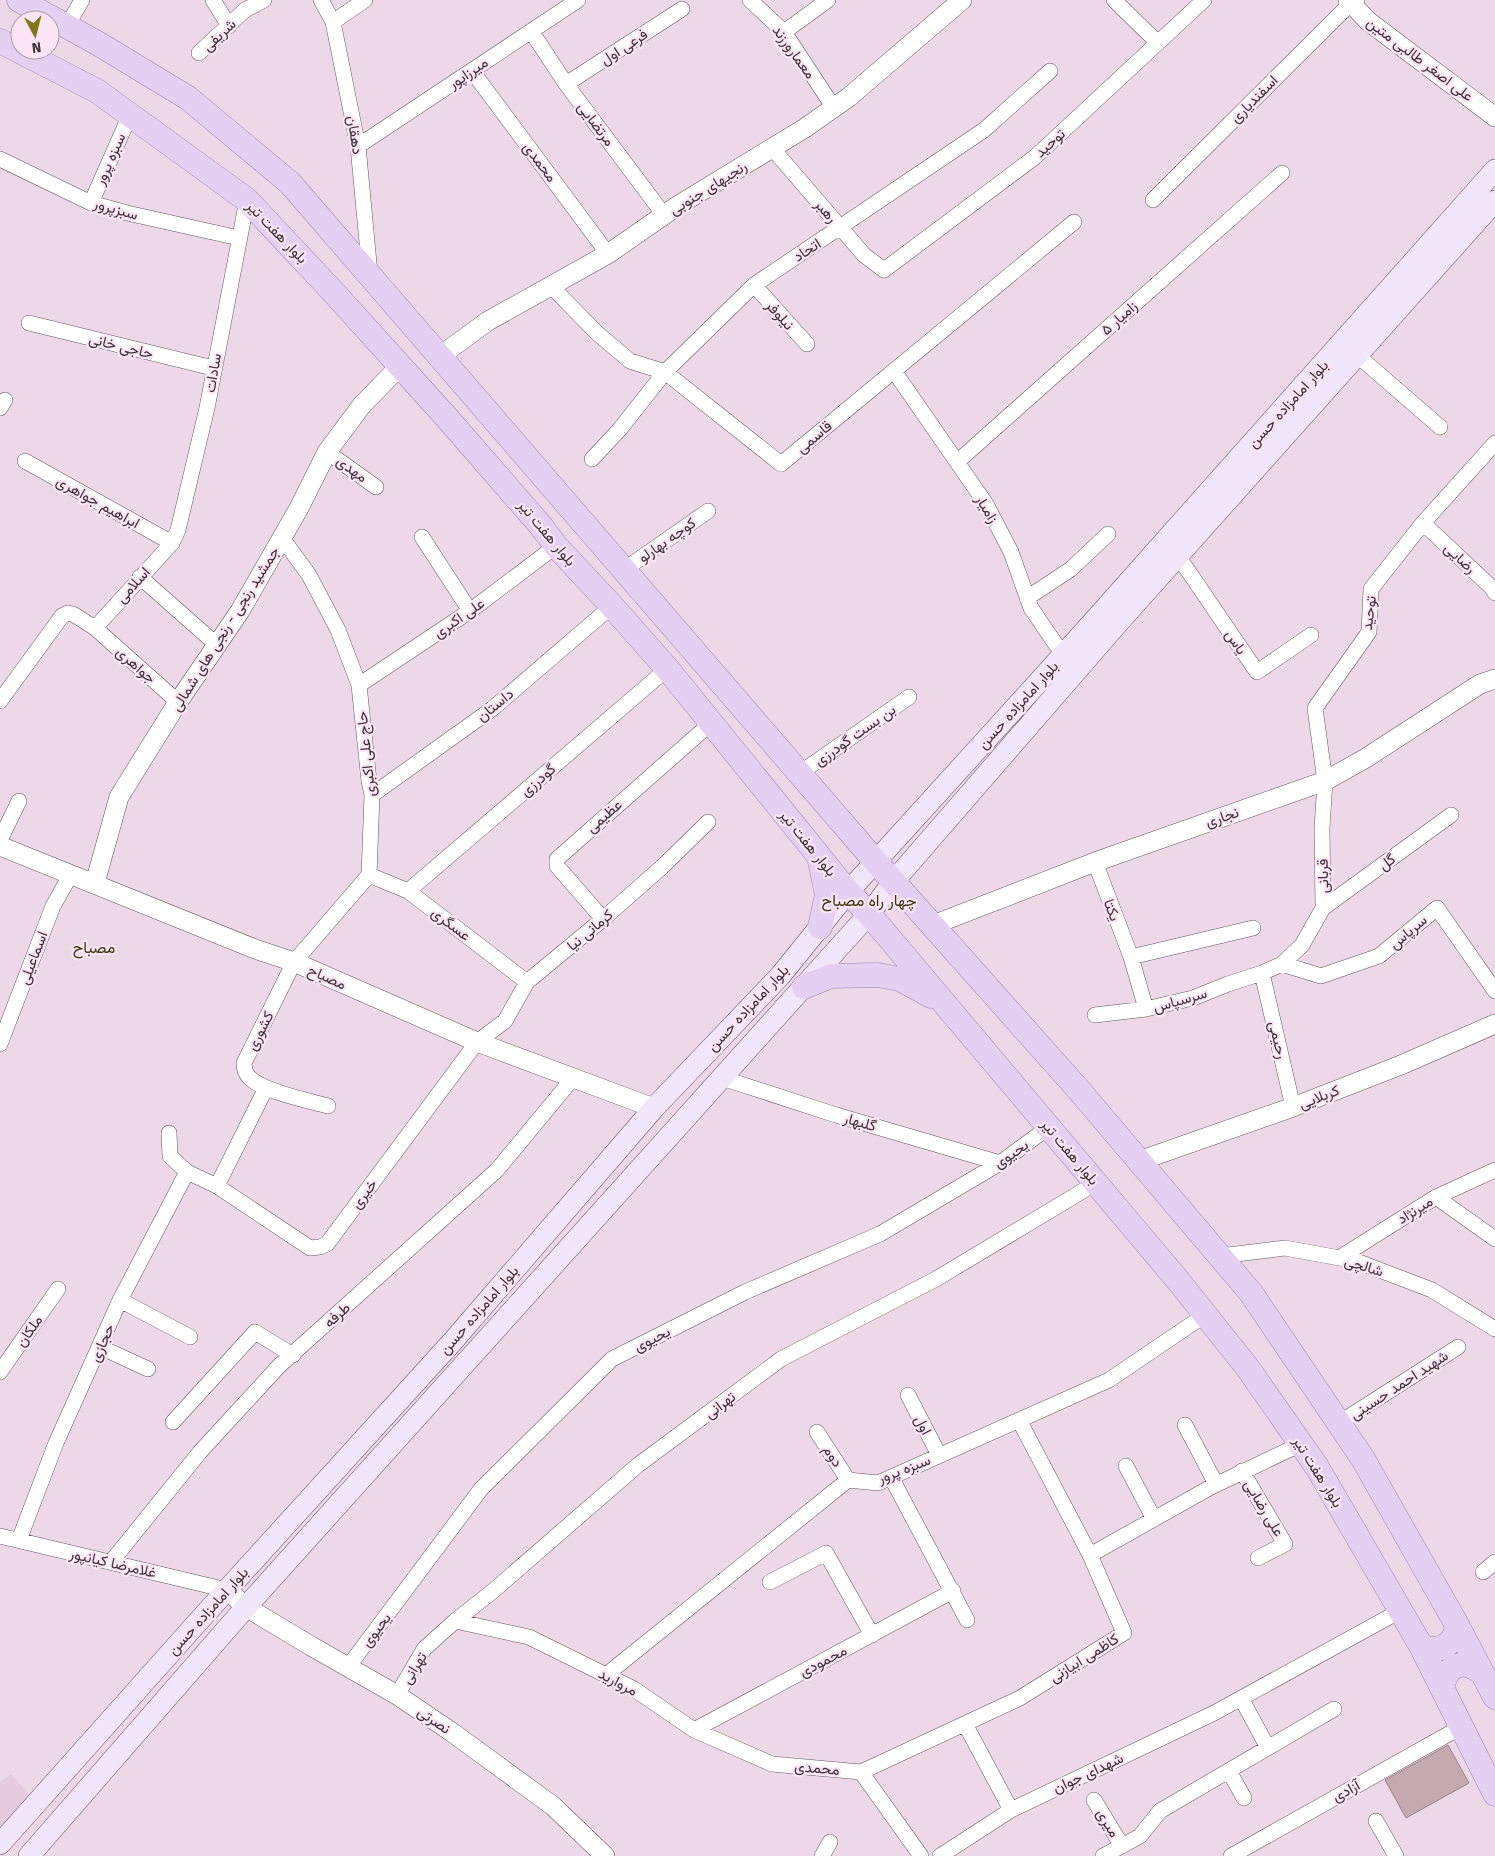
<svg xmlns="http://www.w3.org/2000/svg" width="1495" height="1856" viewBox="0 0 1495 1856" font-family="'Fira Sans',Vazirmatn,sans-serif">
  <rect width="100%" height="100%" fill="#edd8e7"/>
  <path fill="#e6cade" d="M11,1774L32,1798L0,1827V1782Z"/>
  <path fill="#c4aab0" stroke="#9b8389" d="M1448,1745L1469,1783L1406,1818L1385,1780Z"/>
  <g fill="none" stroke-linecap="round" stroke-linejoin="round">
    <defs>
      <path id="minor" d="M213,0L229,26
        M321,0L333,22L358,146L370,274
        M750,0L784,32L834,108
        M1114,0L1158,43
        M333,22L365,0
        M67,26L82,0
        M531,31L566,84L664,215
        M784,32L828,0
        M199,53L245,10L264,0
        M472,71L608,254
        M566,84L682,9
        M358,146L578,0
        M772,148L864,255L884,270L1035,157L1204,0
        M0,159L91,203L127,213L239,238
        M1153,200L1350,4L1357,0
        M91,203L130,115
        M754,285L807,344
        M551,286L597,333L630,361L665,372L781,464L1074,222
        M29,323L213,368
        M1357,355L1440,427
        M894,371L986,504L1011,552L1031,608L1063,655
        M0,408L5,400
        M327,452L376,487
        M592,459L620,429L665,372L754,285L984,130L1050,71
        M25,461L172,543
        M957,462L1282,173
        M1423,523L1492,588L1495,593
        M422,537L470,611
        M282,538L309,575L338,630L359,685L369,781L372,795L369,875L294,962L244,1063C244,1069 245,1073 249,1077C261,1091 309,1101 328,1106
        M1178,556L1257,672L1311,635
        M625,569L708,511
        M140,577L217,645
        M1027,598L1071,569L1108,534
        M95,628L172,543L178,530L207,408L247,200
        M359,685L470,611L556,546
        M0,701L62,616L68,613L73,614L95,628L178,702
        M800,773L909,697
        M372,795L492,709L612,606
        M0,840L19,801
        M1095,862L1131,957L1146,1009
        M369,875L408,891L527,982
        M408,891L667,669
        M1323,908L1451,815
        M603,919L557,866V859L711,723
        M1131,957L1253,928
        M1282,964L1321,976L1379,956L1437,908L1495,991
        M1262,973L1293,1107
        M1095,1015L1146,1009L1193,998L1228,984L1262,973L1282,964L1302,945L1323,908L1322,828L1325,781L1315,708L1369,632L1371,589L1423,523L1495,443
        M0,1044L53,906L71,874
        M722,1078L836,1115L1000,1163
        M169,1133L170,1156L187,1172L217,1186L310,1248L320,1247L327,1244L477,1042L505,1021L527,982L603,919L662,867L708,822
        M217,1186L266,1088
        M1436,1197L1495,1239
        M1220,1256L1285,1248L1356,1261L1432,1290L1495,1329
        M1339,1258L1436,1197L1495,1170
        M120,1300L190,1337
        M100,1347L148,1369
        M0,1372L58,1289
        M908,1395L939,1455
        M1019,1420L1090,1555
        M173,1422L255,1332L293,1355
        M1339,1423L1458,1347
        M1185,1425L1216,1484
        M817,1432L848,1480
        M1126,1466L1154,1519
        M1242,1471L1285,1544L1258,1558
        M891,1477L967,1620
        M0,1536L227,1590
        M19,1540L56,1443L120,1300L187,1172
        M111,1562L200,1452L279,1366L497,1170L574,1077
        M1483,1572L1495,1562
        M770,1582L826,1553L872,1635
        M455,1621L529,1637L634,1689L694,1730L772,1764L861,1772
        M348,1667L481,1489L612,1359L745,1292L880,1234L1000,1163L1049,1127
        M606,1675L848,1480L878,1483L1109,1380L1205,1315
        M397,1695L424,1649L455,1621L493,1591L638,1465L781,1359L936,1279L1096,1183
        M1241,1698L1268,1748
        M965,1724L1011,1810
        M694,1730L953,1591
        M1229,1771L1244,1798
        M861,1772L1020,1698L1124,1633L1090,1555L1211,1487L1301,1444
        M861,1772L921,1856
        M1094,1800L1122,1846
        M1376,1821L1396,1856
        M822,1856L830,1842
        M940,1856L1011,1810L1214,1713L1400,1611
        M1103,1856L1140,1836L1160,1811L1334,1709
        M1231,1856L1461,1727"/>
      <path id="tertiary" d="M1348,0L1368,21L1495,117
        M440,356L488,321L608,254L677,206L805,128L849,97L962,0
        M0,846L255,949L294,962L477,1042L654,1108
        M95,883L119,797L178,702L240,611L299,508L327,452L362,405L400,366
        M933,925L1095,862L1325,781L1366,758L1480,684L1495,679
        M1139,1161L1293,1107L1401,1065L1495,1024
        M227,1590L246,1607L311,1646L397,1695L453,1733L553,1806L605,1856"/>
      <path id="secondary" d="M0,1844L196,1624L453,1341L654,1108L780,976L848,892L1092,623L1495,170
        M29,1856L246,1607L869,914L894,881L1117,624L1495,201"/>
      <path id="primary" d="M19,0L99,44L188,98L290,183L876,862L1078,1089L1251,1293L1363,1459L1457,1625L1495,1697
        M0,41L97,91L247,200L336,295L448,419L541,526L556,546L612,606L670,672L848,892L869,914L1176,1278L1247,1367L1317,1467L1421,1646L1495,1794
        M820,861L827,895L820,927
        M804,987L831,976L878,975L900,979L931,996
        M1421,1646C1440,1654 1455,1644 1457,1625
        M1442,1688C1447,1664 1463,1658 1482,1673"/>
    </defs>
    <use href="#minor" stroke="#665461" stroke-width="16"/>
    <use href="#tertiary" stroke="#665461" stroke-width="20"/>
    <use href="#secondary" stroke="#665461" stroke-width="22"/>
    <use href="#primary" stroke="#9e84ae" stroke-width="25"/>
    <use href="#minor" stroke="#fff" stroke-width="15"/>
    <use href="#tertiary" stroke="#fff" stroke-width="19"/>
    <use href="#secondary" stroke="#f2e7fa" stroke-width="21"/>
    <use href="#primary" stroke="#e5d0f4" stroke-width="24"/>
  </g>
  <g text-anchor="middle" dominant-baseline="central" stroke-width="4.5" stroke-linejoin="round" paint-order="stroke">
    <g font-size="15" fill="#3b3238" stroke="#fbe5f4">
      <text transform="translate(219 35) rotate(-43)">شریفی</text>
      <text transform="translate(624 47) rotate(-33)">فرعی اول</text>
      <text transform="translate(794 52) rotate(54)">معمارورزند</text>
      <text transform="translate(1420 59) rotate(37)">علی اصغر طالبی متین</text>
      <text transform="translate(468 73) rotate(-34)">میرزاپور</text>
      <text transform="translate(1254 99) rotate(-45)">اسفندیاری</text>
      <text transform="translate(596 124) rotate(53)">مرتضایی</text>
      <text transform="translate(355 135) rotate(81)">دهقان</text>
      <text transform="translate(1050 143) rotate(-42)">توحید</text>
      <text transform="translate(110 159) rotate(-66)">سبزه پرور</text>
      <text transform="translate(540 162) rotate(53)">محمدی</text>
      <text transform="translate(708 188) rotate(-32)">رنجیهای جنوبی</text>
      <text transform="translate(116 209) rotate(16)">سبزپرور</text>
      <text transform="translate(826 211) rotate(49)">رهبر</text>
      <text transform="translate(277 232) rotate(46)">بلوار هفت تیر</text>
      <text transform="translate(807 250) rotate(-33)">اتحاد</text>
      <text transform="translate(780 315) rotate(48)">نیلوفر</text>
      <text transform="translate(1119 318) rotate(-42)">زامیار ۵</text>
      <text transform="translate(121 346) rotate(14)">حاجی خانی</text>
      <text transform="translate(213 373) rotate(-80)">سادات</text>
      <text transform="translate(1288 404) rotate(-48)">بلوار امامزاده حسن</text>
      <text transform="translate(814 437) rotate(-40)">قاسمی</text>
      <text transform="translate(352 469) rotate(36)">مهدی</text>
      <text transform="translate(98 502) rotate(29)">ابراهیم جواهری</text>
      <text transform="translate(987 509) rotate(59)">زامیار</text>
      <text transform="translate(547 533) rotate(50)">بلوار هفت تیر</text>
      <text transform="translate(667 540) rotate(-35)">کوچه بهارلو</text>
      <text transform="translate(1460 558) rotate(43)">رضایی</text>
      <text transform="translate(133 585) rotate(-48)">اسلامی</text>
      <text transform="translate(1369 613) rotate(-83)">توحید</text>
      <text transform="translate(459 618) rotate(-35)">علی اکبری</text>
      <text transform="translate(225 629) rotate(-58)">جمشید رنجی - رنجی های شمالی</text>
      <text transform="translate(1236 642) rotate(56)">یاس</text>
      <text transform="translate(136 665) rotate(41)">جواهری</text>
      <text transform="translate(495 705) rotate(-39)">داستان</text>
      <text transform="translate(1018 705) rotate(-48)">بلوار امامزاده حسن</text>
      <text transform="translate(855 735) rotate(-35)">بن بست گودرزی</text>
      <text transform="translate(366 754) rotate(-96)">حاج علی اکبری</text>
      <text transform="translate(538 780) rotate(-41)">گودرزی</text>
      <text transform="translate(604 816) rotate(-41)">عظیمی</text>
      <text transform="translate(1222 817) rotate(-19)">نجاری</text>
      <text transform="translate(808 843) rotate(51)">بلوار هفت تیر</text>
      <text transform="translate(1387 862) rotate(-36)">گل</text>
      <text transform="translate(1323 876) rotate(-91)">قربانی</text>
      <text transform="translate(1112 910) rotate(69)">یکتا</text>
      <text transform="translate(451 924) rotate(37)">عسگری</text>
      <text transform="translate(590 930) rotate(-40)">کرمانی نیا</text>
      <text transform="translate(1408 932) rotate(-40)">سرپاس</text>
      <text transform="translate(33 958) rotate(-69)">اسماعیلی</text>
      <text transform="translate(327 977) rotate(24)">مصباح</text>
      <text transform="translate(1180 1000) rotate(-16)">سرسپاس</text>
      <text transform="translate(748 1008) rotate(-47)">بلوار امامزاده حسن</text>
      <text transform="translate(260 1031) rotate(-63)">کشوری</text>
      <text transform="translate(1278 1040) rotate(77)">رحیمی</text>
      <text transform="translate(1319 1097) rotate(-21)">کربلایی</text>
      <text transform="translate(860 1122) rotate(16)">گلبهار</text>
      <text transform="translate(1070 1152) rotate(50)">بلوار هفت تیر</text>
      <text transform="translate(1011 1154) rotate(-35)">یحیوی</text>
      <text transform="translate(364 1194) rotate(-53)">خیری</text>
      <text transform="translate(1415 1210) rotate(-32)">میرنژاد</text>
      <text transform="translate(1364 1266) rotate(17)">شالچی</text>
      <text transform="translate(479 1310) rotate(-49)">بلوار امامزاده حسن</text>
      <text transform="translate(337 1315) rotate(-42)">طرفه</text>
      <text transform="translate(29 1331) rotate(-55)">ملکان</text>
      <text transform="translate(652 1339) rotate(-27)">یحیوی</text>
      <text transform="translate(102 1343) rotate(-66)">حجازی</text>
      <text transform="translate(1399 1385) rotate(-33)">شهید احمد حسینی</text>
      <text transform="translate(720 1405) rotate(-37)">تهرانی</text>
      <text transform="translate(923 1425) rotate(62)">اول</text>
      <text transform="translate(833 1456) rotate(57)">دوم</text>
      <text transform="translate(904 1469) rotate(-21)">سبزه پرور</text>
      <text transform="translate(1318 1472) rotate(58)">بلوار هفت تیر</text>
      <text transform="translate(1264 1508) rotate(59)">علی رضایی</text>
      <text transform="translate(113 1563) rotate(13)">غلامرضا کیانپور</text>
      <text transform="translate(208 1611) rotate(-48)">بلوار امامزاده حسن</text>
      <text transform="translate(376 1630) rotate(-53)">یحیوی</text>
      <text transform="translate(1084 1658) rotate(-32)">کاظمی ابیازنی</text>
      <text transform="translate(823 1661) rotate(-28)">محمودی</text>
      <text transform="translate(414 1668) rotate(-58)">تهرانی</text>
      <text transform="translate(618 1682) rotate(28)">مروارید</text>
      <text transform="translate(434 1720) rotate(34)">نصرتی</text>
      <text transform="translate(817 1768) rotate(5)">محمدی</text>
      <text transform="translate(1088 1773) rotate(-25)">شهدای جوان</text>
      <text transform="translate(1346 1791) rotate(-29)">آزادی</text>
      <text transform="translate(1108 1823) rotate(59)">میری</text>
    </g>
    <g font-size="16" fill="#3b360b" stroke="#fbe5f4">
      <text x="869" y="900">چهار راه مصباح</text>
      <text x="94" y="947">مصباح</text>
    </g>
  </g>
  <g transform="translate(35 35) rotate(173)"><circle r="24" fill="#fbe5f4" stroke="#ae9da9"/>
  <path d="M0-4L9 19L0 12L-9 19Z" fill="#817619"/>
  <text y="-8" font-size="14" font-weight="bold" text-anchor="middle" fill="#3b3238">N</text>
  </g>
</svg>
